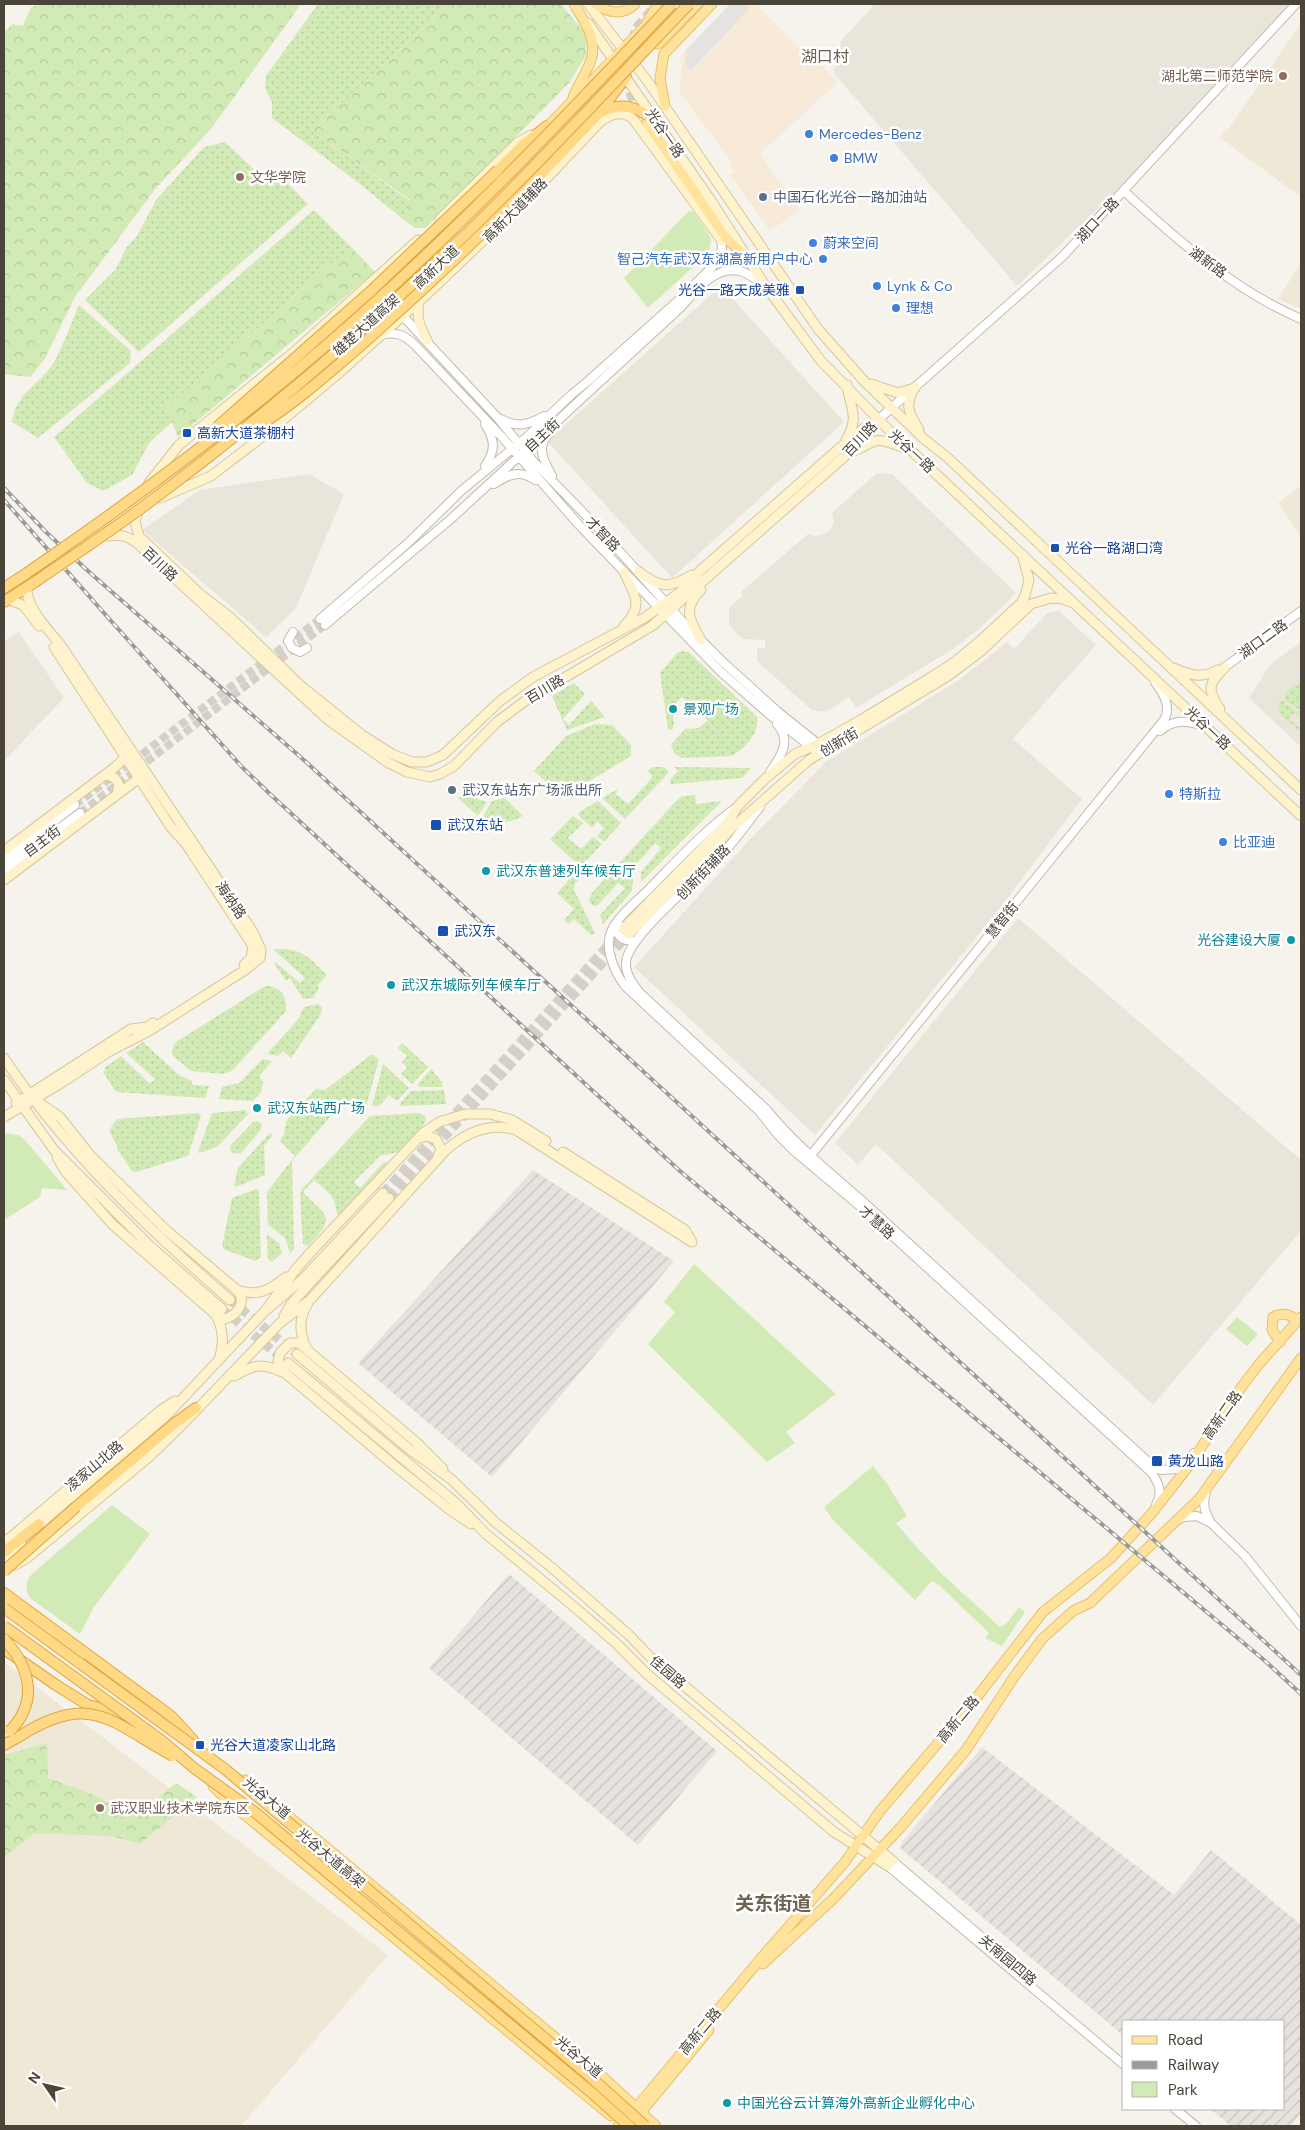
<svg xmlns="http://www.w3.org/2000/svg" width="1305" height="2130" viewBox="0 0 1305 2130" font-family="'DM Sans','Noto Sans SC',sans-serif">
  <defs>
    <pattern id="industrial-furrows" width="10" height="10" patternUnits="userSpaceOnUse" patternTransform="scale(1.25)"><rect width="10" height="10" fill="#e6e2dd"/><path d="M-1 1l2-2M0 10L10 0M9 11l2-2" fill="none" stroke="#c7c3be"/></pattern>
    <pattern id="grass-dots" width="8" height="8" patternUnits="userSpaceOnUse" patternTransform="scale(1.25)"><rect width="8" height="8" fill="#d2eab5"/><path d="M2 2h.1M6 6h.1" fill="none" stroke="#b6ca9c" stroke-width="1.8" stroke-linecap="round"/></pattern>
    <pattern id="forest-crowns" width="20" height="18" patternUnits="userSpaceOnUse" patternTransform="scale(1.25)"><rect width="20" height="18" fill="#d2eab5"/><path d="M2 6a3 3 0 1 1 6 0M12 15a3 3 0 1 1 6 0" fill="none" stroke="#b6ca9c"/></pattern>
  </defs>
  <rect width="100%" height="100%" fill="#f6f3ec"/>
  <path fill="#eae5da" d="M875,4H1289L1119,188L1017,286L833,72L839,57L841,41Z
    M721,286L844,422L672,578L547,441Z
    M877,473L892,474L1016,593L980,628L953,649L856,708L849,697L826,712L812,710L757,661V648H765V640L742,639L729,625V608L743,595L741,592L808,534L815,536L825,534L830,530L834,523L832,513Z
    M309,474L344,494L296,608L266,637L142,530L200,490Z
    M1059,611L1096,645L1013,739L1082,799L1000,908L815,1135L634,967L754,835L826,762L959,680L1007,642L1014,649L1047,613Z
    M19,632L64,698L4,761V641Z
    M1301,642V747L1249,698L1270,665Z
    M1018,918L1301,1160V1231L1153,1405L876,1144L858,1165L835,1143Z"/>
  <path fill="#f7ead8" d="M730,4H756L811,60L818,62L838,82L760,154L800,210L770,231L730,175L735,172L729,163L731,161L680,93L682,63L679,58Z"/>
  <path fill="url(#industrial-furrows)" d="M533,1170L674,1261L492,1477L358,1363Z
    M509,1574L717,1751L638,1845L429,1668Z
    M982,1747L1174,1895L1211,1850L1301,1925V2113L1291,2126H1231L1210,2109H1284V2021H1124V2036L900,1848L902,1842Z"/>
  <path fill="#efe8d6" d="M1301,23V197L1219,137L1229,128Z
    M1301,263V309L1278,299Z
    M1301,486V536L1278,503Z
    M4,1662L388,1955L241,2126H4Z"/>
  <path fill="url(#grass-dots)" d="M318,4H449L312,131L410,201L404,220L360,184L272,118V103L265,88L266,76Z
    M225,142L266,181L282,178L308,204L139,352L85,300L116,269L126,248L137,236L156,200L204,147Z
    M314,210L351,247L166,408L172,422L149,443L132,475L103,491L87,483L54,437Z
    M79,305L131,351L130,363L38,438L12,422C17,390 39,387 54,362C64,345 71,323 79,305Z
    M683,651L689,652L757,717C760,733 745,748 732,756L682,758L675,754L671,745L685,729L699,728L708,720L682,697L672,707L674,726L672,730L668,729L660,673L677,653Z
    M1301,681V711L1285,700L1284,696L1286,692Z
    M574,683L585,694L563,719L569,725L591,701L605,717L567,730L552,696Z
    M1279,701H1282L1301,714V718L1293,713L1289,720L1301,728L1299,730C1289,722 1275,715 1279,701Z
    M595,724L612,725L631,745V756L563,797L534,771L566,736Z
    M653,767H664L669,772L625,819L602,798L618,789L616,794L628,804L651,779L652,775L647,771Z
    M674,767L751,768L742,778L671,784L670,780L678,771Z
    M469,791L478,799L487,802L478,816L458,798Z
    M695,795L696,804L722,801L641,882V872L661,848L655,843L634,867L632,891L603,924L600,915L625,888L618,883L598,905L593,906L589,900L592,893L677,800L683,796Z
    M505,798L523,816C509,823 497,826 482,818L492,801Z
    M598,801L621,823L604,842L597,836L604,828L597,821L592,828L578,815L579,812Z
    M573,816L583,823L568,838L581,849L593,837L602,844L584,863L574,861L550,839Z
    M567,868H574L582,877L575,883L574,890L595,933L591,935L574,919L569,924L564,920L574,909L557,893L568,881L561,874Z
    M273,949C303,948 306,955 327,975L317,986L319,988L313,998L303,999L290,978L286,981L274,963V961L300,983L305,978Z
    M265,986C280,985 288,997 286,1011L232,1071L222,1074L191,1071L173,1056L172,1049L176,1042Z
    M318,1004L322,1007L321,1014L291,1058L283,1051L278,1056L267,1054L299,1018L304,1007Z
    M143,1042L179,1075L192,1081V1085L209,1086L205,1098L116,1092L103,1072L106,1070L104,1068L121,1056L150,1084L155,1079L126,1053Z
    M402,1043L428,1067L412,1084L401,1074L407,1067L402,1062L407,1056L398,1048Z
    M371,1055H374L379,1060L366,1106L342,1107L337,1109L292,1161L294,1249L290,1253L285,1238L268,1225L267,1192L295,1156L280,1141L284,1134L286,1121L316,1089L325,1090Z
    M263,1059L272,1061L259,1076L263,1082L261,1092L253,1101L219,1099L222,1087L239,1083Z
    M383,1064L409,1088L397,1101L389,1095L379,1106H372Z
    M431,1069L442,1082L443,1087H420L417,1085Z
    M444,1090L446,1104L401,1106L399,1105L411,1091Z
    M246,1110L248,1114L217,1147L199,1153L198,1152L212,1113Z
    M199,1113L201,1116L188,1156L136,1172L132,1171L117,1149L118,1148L109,1130L117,1119Z
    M419,1113L426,1116L425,1123L398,1152L380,1156L354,1182L360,1188L383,1163L389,1162L341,1216L337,1214C335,1195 328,1192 314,1180L303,1192C328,1219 337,1215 308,1246L303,1244L300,1194L302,1189L370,1116Z
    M258,1121L262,1125L260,1131L241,1153L237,1154L231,1152L230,1146L253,1122Z
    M271,1132L272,1136L264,1146L265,1175L236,1187L234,1185L238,1168Z
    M257,1189L259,1191L261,1257L256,1261L225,1250L222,1246L232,1198Z
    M267,1234L279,1243L282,1253L272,1262L268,1259Z"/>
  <path fill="url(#forest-crowns)" d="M42,4H301L211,129L156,188L75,297L44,360L30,377L4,374V32L13,24L23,26L31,7Z
    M449,4H561L587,36L586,55L570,82L426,228H415L404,220L410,200L312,131Z
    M351,247L375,272L178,437L166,408Z
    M47,1743L48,1778L92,1794L112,1805L139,1813L176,1783L197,1797L140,1844L111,1836L35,1833L4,1857V1755Z"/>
  <path fill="#d2eab5" d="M689,211L694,212L711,238L709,251L702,259L648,308L624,278Z
    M4,1133L18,1135L24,1139L67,1190L42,1188L40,1197L4,1220Z
    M694,1264L836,1394L786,1432L795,1443L767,1462L648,1344L675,1312L664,1302Z
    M1237,1317L1258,1334L1247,1346L1226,1329Z
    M873,1466L888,1485L907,1516L896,1523L911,1541L943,1575L1000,1627L1007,1623L1019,1607L1025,1612L1002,1646L985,1638L989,1633L939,1585L932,1581L915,1600L833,1520L824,1507Z
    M112,1505L150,1534L94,1607L80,1634L30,1598C25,1590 25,1581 32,1574Z"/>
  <path fill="#e5e3e0" d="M730,4H744L749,9L691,70L686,65L685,58L688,55L685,51Z"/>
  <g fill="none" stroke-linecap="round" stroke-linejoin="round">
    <path stroke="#d4d0c8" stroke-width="8" stroke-dasharray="8 4" stroke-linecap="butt" d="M75,805L320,619
      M80,813L325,625"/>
    <path stroke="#d4d0c8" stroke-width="9" stroke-dasharray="9 4.5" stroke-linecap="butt" d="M383,1193L623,929
      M389,1198L629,934
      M230,1300L297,1354
      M222,1309L288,1363"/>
    <path stroke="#d4d0c8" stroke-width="9" stroke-dasharray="9 4.5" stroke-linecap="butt" d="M632,40L637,27L654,7
      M627,79L631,96L641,113"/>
    <defs>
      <path id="tertiary" d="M1124,191C1177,240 1234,290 1301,319
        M400,313L496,416L534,462L604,534L682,621L724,663L777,711L822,747
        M384,334C396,332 404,335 414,344L501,436L579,525L721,672L770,715L815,750
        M501,419C517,428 528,425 544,416
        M879,419L1063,256L1296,4
        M485,424C495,440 496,450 485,466
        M550,433C535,446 544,461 552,476
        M494,484C508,475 519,469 535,480
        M320,619L408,543L461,491L529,435L571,395L588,381L681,298L713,266L719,258L722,248L721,237
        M325,625L452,518L680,308C695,292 714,265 740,271C748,273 756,280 764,284
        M293,632L288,641L292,648L300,652L307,648
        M1225,667L1301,611
        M1160,731C1175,718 1187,721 1205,726
        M770,772C781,756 792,741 777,724
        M737,807C703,831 675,863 647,891C635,903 617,917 611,932C604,948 615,973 625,986L759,1111L778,1135L794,1151L862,1208L1151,1472C1159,1483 1163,1492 1156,1505
        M760,807C748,822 737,838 724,852C704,875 628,935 626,962C625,974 633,984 640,993L766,1109C796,1146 833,1175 869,1207L1155,1468L1161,1470L1177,1469L1194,1453
        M4,860L75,805
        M4,870L80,813
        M618,924L616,931C621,940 626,941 636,941
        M807,1160L1164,720C1172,707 1163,693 1155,682
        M1206,1492C1202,1505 1205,1512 1211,1523
        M1178,1520L1184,1517L1197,1516L1211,1523L1245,1556L1301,1626
        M893,1861L1025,1974
        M888,1866L1124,2065
        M1175,2109L1196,2126"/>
      <path id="secondary" d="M588,4L646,79L818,329L865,382L924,439L948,458L1301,790
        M588,23L712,202L764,284L821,361L888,429L1301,816
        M440,219L517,143L531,135
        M419,302C416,318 420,327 427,340
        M871,384L898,393L915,388
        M915,387C904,406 909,413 919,430
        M846,440C860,417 850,408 847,385
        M857,450C883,435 879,440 905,448
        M149,483L179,445L295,351L418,240
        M160,498L211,476L267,433L339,373L425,296L528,198L599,123C610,113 624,110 634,120L722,241
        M137,515L135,522L139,536L199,593L230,617L300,685L362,735L392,754L412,762H427L443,755L500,701L533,677L644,618L679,593L701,570L842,446L864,428L877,421
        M108,536C121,534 128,536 138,544L327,719L387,762L407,772L430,777L440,774L454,766L497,722L525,701L652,626L844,457L869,434L879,419
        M638,571C660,588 668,589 692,575
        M624,572C634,594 645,605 624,626
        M13,601L24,606L39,626
        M701,640C690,621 682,608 701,590
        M54,647L170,826L186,844L253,946L251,958L244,965
        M1174,668C1190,675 1201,679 1218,670
        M1220,709C1206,689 1209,683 1225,667
        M105,775C113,776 116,778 119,785L117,793
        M4,851L114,768L129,754
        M4,880L143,775
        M623,929L728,822L738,806L766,778L795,754L818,744L859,721L933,676L956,661L980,641L1021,603L1025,596L1029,580L1022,554
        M629,934L732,828L809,760L948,676L980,652L1031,604L1051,598L1063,599L1073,603
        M4,1058C66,1151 146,1227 230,1300
        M4,1080L54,1150L150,1246L222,1309
        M34,1099L60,1117L90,1155L166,1230L237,1290C258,1297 270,1290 286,1277
        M16,1103L131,1029L147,1027L153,1023
        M4,1117L63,1082L110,1051L149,1031L245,970L260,958L261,950L253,932L60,644C48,630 30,611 27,592
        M420,1138L427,1136L436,1139L441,1149L438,1157
        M563,1152L685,1230L691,1240
        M57,1157L65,1171L113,1225L215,1314C224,1329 224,1343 219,1360
        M265,1311L296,1269L312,1251L423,1133L439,1122L465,1114H490L512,1120L546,1141
        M215,1314L225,1319C238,1315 247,1301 237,1290
        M284,1316L291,1304L310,1283L389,1198
        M306,1347C299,1332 299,1317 308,1303
        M297,1354L409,1449L451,1479L495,1522L551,1567L629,1635L650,1657L893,1861
        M288,1363L456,1503L486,1534L578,1610L617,1644L647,1674L834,1832L888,1866
        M234,1376C254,1365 261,1362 282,1372
        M443,1469L416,1442L299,1343H290L280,1353L278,1362L285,1373L395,1466L450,1510L471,1524
        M35,1528L166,1416L265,1311L303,1279L383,1193
        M4,1543L161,1410L175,1401
        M4,1561L21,1543
        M15,1565L27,1558L149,1457L179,1428L280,1323L311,1299L445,1151C465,1133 489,1122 516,1130L692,1242"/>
      <path id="primary" d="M596,4C608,13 623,16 635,4
        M658,44L697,4
        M573,97C578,85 584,76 589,65C600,42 585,23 574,4
        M665,106L660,78L664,54L712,4
        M647,123L726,238L745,256
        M543,131L645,26L658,4
        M1280,1342L1272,1330L1273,1317C1284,1312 1289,1314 1298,1321
        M4,1602L80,1657
        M245,1780L604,2078L656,2126
        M213,1786L229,1802L611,2116
        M763,1964L833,1899L901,1827L966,1750L1014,1677L1042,1639L1073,1611L1090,1603L1199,1499L1301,1358
        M633,2122L709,2030
        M618,2126L635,2109L762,1957L845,1862L880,1811L973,1702L1043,1612L1111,1558L1152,1513L1188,1467L1243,1385L1260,1363L1301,1317"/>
      <path id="trunk" d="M599,113C624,100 640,108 660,125
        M498,170L522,146L547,126
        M523,193L598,114L626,77
        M4,588L27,573
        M4,602L35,582
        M76,1507L175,1423L196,1408
        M4,1552L39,1524
        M4,1593L171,1716L193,1740
        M4,1649L56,1685L88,1705L121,1713
        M4,1745L20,1736"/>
    </defs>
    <use href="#tertiary" stroke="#c2bbae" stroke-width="10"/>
    <use href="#secondary" stroke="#d6c79b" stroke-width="11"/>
    <use href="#primary" stroke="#e6c16a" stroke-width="11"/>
    <use href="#trunk" stroke="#e0a43c" stroke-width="12"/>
    <use href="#tertiary" stroke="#fff" stroke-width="8"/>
    <use href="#secondary" stroke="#fff3cd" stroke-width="9"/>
    <use href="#primary" stroke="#ffe39c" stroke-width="9"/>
    <use href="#trunk" stroke="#ffd985" stroke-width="10"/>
    <defs>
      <path id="rail" d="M4,488L46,532L88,571L305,761L1301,1675
        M4,500L112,622L242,767L270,794L680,1171L1264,1660L1301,1694"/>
    </defs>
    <use href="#rail" stroke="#9a9a9a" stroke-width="4"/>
    <use href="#rail" stroke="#fff" stroke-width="2" stroke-dasharray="5.5" stroke-linecap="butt"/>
    <defs>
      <path id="trunk-bridge" d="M217,427L371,291L498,170
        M247,433C290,408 329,373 367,340C421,292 472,244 523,193
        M27,573C132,501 234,425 330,342C452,237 562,120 672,4
        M35,582C70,558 106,534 140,509C254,425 363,332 466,234C543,160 615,81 689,4
        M4,1571L76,1507
        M4,1608L225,1769L586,2073L645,2126
        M4,1626L161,1740L194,1768L256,1813L592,2093L629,2126
        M4,1639C30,1667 39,1701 10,1731
        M20,1736C91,1691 111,1722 173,1756"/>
    </defs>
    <use href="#trunk-bridge" stroke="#e0a43c" stroke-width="12" stroke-linecap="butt"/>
    <use href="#trunk-bridge" stroke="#ffd985" stroke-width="10"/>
  </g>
  <g fill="#8d6e63" stroke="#fff" stroke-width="2">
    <circle cx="1283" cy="76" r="5"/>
    <circle cx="240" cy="177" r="5"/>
    <circle cx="100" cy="1808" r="5"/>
  </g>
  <g fill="#3f7fe0" stroke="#fff" stroke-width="2">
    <circle cx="809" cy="134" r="5"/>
    <circle cx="834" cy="158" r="5"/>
    <circle cx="813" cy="243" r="5"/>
    <circle cx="823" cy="259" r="5"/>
    <circle cx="877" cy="286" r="5"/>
    <circle cx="896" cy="308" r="5"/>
    <circle cx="1169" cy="794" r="5"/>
    <circle cx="1223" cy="842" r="5"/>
  </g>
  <g fill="#5c6f8a" stroke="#fff" stroke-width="2">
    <circle cx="763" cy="197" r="5"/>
    <circle cx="452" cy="790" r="5"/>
  </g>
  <g fill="#1a4fb4" stroke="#fff" stroke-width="2">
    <rect x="795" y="285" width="10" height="10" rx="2.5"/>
    <rect x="182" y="428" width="10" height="10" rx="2.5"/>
    <rect x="1050" y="543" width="10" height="10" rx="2.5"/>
    <rect x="430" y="819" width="12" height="12" rx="2.5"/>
    <rect x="437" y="925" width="12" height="12" rx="2.5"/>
    <rect x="1151" y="1455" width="12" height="12" rx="2.5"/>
    <rect x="195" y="1740" width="10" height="10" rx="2.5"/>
  </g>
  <g fill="#0f9aa8" stroke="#fff" stroke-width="2">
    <circle cx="673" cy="709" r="5"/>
    <circle cx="486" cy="871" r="5"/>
    <circle cx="1291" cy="940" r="5"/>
    <circle cx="391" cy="985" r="5"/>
    <circle cx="257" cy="1108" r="5"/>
    <circle cx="727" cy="2103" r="5"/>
  </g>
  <g text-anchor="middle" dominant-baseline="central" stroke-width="5" stroke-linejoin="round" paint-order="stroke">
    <g font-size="14" fill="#785e54" stroke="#fff" text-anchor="start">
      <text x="1273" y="76" text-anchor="end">湖北第二师范学院</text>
      <text x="250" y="177">文华学院</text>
      <text x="110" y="1808">武汉职业技术学院东区</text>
    </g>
    <g font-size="14" fill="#4b4439" stroke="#fff">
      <text transform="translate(665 133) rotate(56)">光谷一路</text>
      <text transform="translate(515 210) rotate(-45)">高新大道辅路</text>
      <text transform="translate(1097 220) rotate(-47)">湖口一路</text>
      <text transform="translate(1208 262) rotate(36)">湖新路</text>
      <text transform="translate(436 267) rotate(-43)">高新大道</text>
      <text transform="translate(366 325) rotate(-42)">雄楚大道高架</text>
      <text transform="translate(542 435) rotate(-43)">自主街</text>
      <text transform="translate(860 439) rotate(-47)">百川路</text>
      <text transform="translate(912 451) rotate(43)">光谷一路</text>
      <text transform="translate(603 534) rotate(46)">才智路</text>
      <text transform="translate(160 564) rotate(43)">百川路</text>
      <text transform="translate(1263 639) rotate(-36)">湖口二路</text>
      <text transform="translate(545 689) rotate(-31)">百川路</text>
      <text transform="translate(1208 728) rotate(43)">光谷一路</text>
      <text transform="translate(839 742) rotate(-31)">创新街</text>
      <text transform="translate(42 841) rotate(-37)">自主街</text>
      <text transform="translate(703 872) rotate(-46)">创新街辅路</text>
      <text transform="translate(231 900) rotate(56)">海纳路</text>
      <text transform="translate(1002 920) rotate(-51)">慧智街</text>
      <text transform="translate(877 1222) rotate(42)">才慧路</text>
      <text transform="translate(1222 1415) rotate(-55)">高新二路</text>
      <text transform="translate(94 1466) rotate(-40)">凌家山北路</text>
      <text transform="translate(668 1672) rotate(41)">佳园路</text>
      <text transform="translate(958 1719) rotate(-50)">高新二路</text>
      <text transform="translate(267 1798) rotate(40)">光谷大道</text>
      <text transform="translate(331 1858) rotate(40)">光谷大道高架</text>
      <text transform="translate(1008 1960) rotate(40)">关南园四路</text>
      <text transform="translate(700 2031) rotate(-50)">高新二路</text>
      <text transform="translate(579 2057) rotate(40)">光谷大道</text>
    </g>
    <g font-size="14" fill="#366cbe" stroke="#fff" text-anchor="start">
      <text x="819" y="134">Mercedes-Benz</text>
      <text x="844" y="158">BMW</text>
      <text x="823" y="243">蔚来空间</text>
      <text x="813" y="259" text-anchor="end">智己汽车武汉东湖高新用户中心</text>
      <text x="887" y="286">Lynk &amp; Co</text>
      <text x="906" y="308">理想</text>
      <text x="1179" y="794">特斯拉</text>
      <text x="1233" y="842">比亚迪</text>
    </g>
    <g font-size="14" fill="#4e5e75" stroke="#fff" text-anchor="start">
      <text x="773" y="197">中国石化光谷一路加油站</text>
      <text x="462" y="790">武汉东站东广场派出所</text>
    </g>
    <g font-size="14" fill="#164399" stroke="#fff" text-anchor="start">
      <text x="790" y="290" text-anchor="end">光谷一路天成美雅</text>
      <text x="197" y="433">高新大道茶棚村</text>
      <text x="1065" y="548">光谷一路湖口湾</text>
      <text x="447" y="825">武汉东站</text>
      <text x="454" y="931">武汉东</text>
      <text x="1168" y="1461">黄龙山路</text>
      <text x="210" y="1745">光谷大道凌家山北路</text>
    </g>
    <g font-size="14" fill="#0d838f" stroke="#fff" text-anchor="start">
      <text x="683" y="709">景观广场</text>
      <text x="496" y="871">武汉东普速列车候车厅</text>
      <text x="1281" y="940" text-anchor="end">光谷建设大厦</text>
      <text x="401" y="985">武汉东城际列车候车厅</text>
      <text x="267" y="1108">武汉东站西广场</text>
      <text x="737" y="2103">中国光谷云计算海外高新企业孵化中心</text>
    </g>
    <g font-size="16" fill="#6e6250" stroke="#fff">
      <text x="825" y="56">湖口村</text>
    </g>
    <g font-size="19" font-weight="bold" fill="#6e6250" stroke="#fff">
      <text x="773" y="1903">关东街道</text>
    </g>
  </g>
  <rect width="1305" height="2130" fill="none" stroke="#4b4439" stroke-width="10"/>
  <rect x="1122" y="2020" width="162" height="90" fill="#ffffff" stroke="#b7b4b0"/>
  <rect x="1132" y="2036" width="25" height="8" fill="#ffe39c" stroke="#b7b4b0"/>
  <text x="1168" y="2045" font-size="15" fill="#4b4439">Road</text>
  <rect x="1132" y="2061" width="25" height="8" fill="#9a9a9a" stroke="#b7b4b0"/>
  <text x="1168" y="2070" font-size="15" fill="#4b4439">Railway</text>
  <rect x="1132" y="2082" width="25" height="15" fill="#d2eab5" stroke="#b7b4b0"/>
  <text x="1168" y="2095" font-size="15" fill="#4b4439">Park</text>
  <g transform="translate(45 2085) rotate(304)" stroke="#ffffff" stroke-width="4" paint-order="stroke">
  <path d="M0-4L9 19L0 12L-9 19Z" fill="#4b4439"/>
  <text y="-8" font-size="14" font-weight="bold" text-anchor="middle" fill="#4b4439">N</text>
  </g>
</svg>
